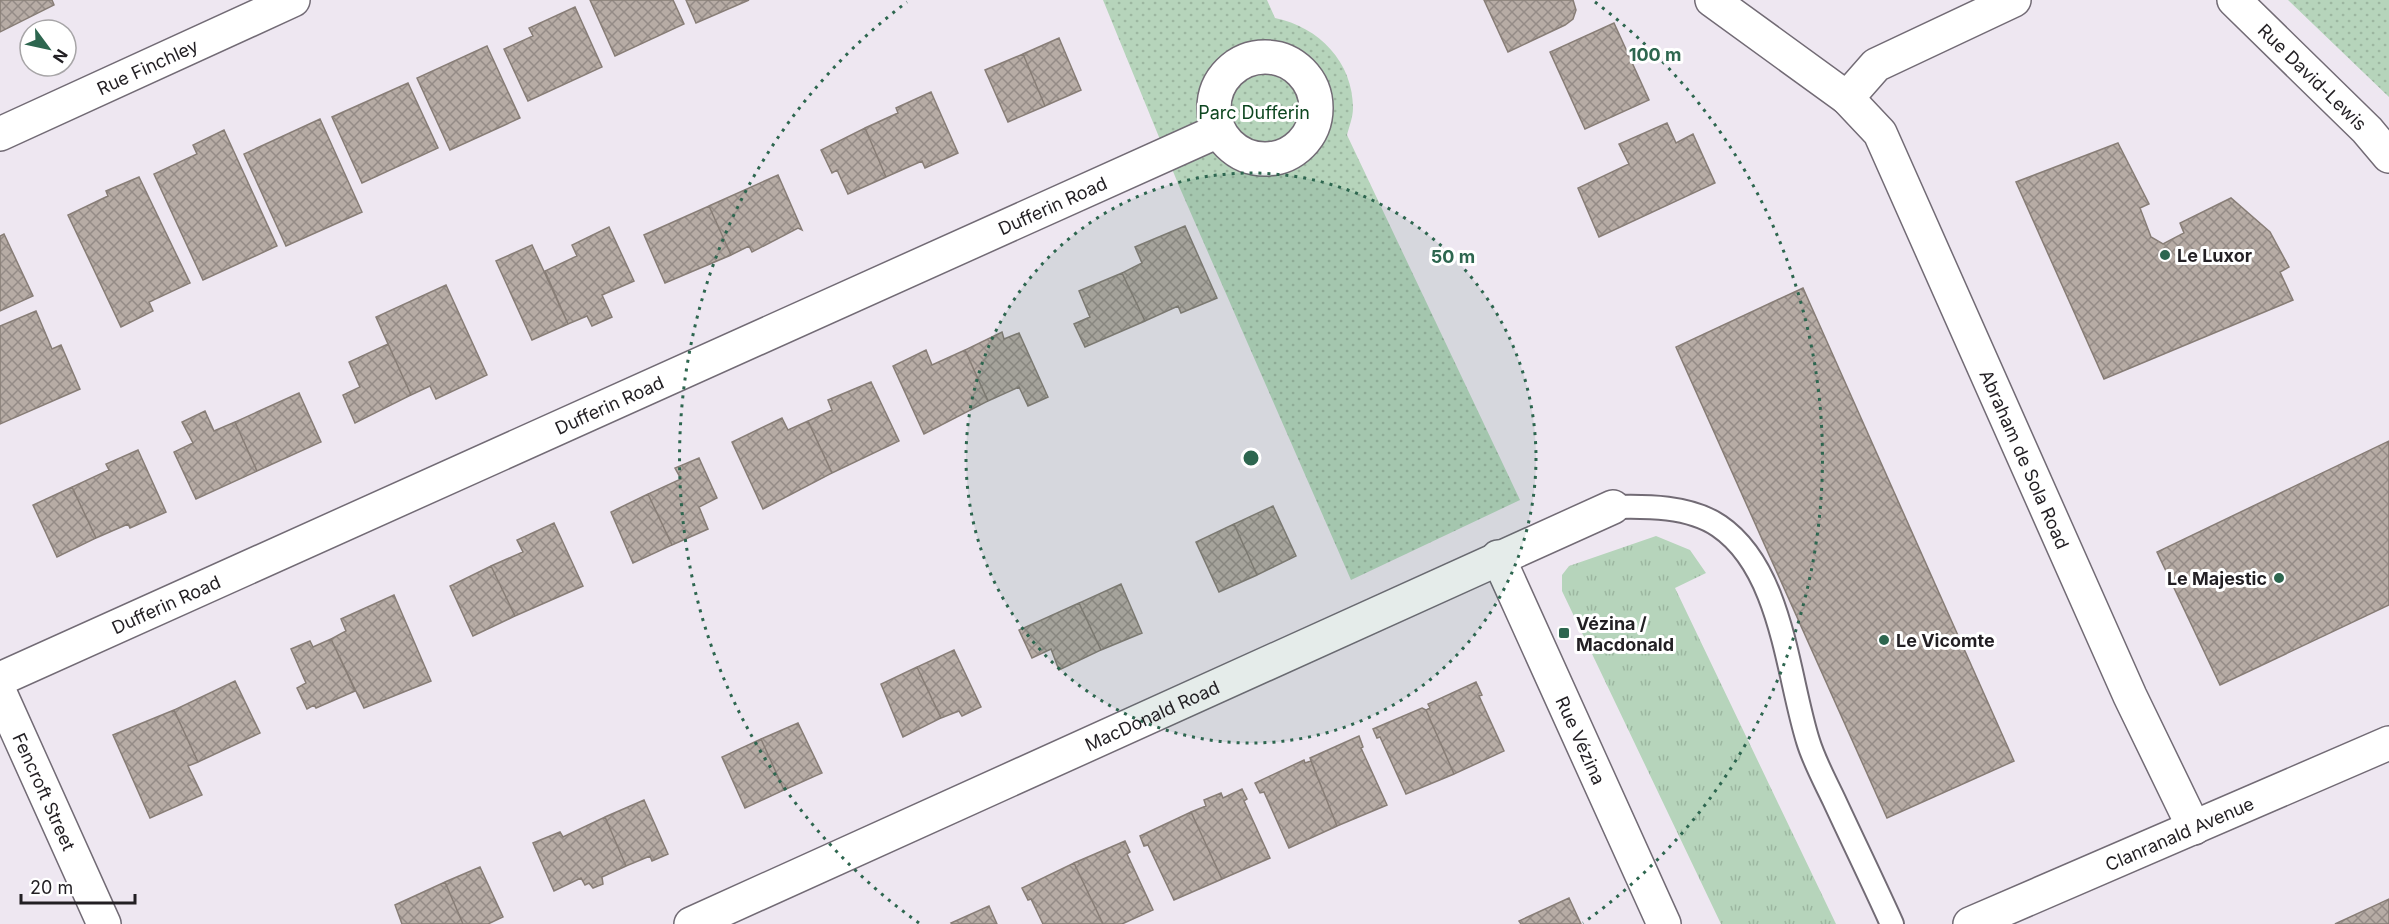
<svg xmlns="http://www.w3.org/2000/svg" width="2389" height="924" viewBox="0 0 2389 924" font-family="Inter,sans-serif">
  <defs>
    <pattern id="grass-tufts" width="24" height="20" patternUnits="userSpaceOnUse" patternTransform="scale(1.5)"><rect width="24" height="20" fill="#b6d4bb"/><path d="M3 7l-1-3M5 7V3M7 7l1-3M15 17l-1-3M17 17v-4M19 17l1-3" fill="none" stroke="#9cb6a0"/></pattern>
    <pattern id="park-dots" width="8" height="8" patternUnits="userSpaceOnUse" patternTransform="scale(1.5)"><rect width="8" height="8" fill="#b6d4bb"/><path d="M2 2h.1M6 6h.1" fill="none" stroke="#9cb6a0" stroke-width="1.8" stroke-linecap="round"/></pattern>
    <pattern id="building-cross-hatch" width="8" height="8" patternUnits="userSpaceOnUse" patternTransform="scale(1.5)"><rect width="8" height="8" fill="#b7aca5"/><path d="M0 0l8 8M0 8l8-8" fill="none" stroke="#948b86"/></pattern>
  </defs>
  <rect width="100%" height="100%" fill="#eee7f1"/>
  <path fill="url(#grass-tufts)" d="M1656,536L1690,550L1706,573L1675,588L1836,924H1721L1562,591V575L1569,566Z"/>
  <path fill="url(#park-dots)" d="M1103,0H1267L1275,18C1319,27 1353,62 1353,108C1353,117 1349,127 1347,135L1520,500L1351,580L1179,186Z
    M2288,0H2389V97Z"/>
  <path fill="url(#building-cross-hatch)" stroke="#877d76" stroke-width="1.5" d="M0,0H52L54,5L0,32Z
    M590,0H673L684,24L615,56Z
    M686,0H749L696,23Z
    M1484,0H1573L1576,10L1573,19L1565,25L1508,52Z
    M575,7L602,67L528,101L504,49L533,36L529,28Z
    M1614,23L1649,100L1585,129L1550,52Z
    M1059,38L1081,90L1045,106L1023,54Z
    M487,46L520,118L450,150L417,78Z
    M1023,54L1045,106L1008,122L985,70Z
    M408,83L438,148L362,183L332,117Z
    M931,92L958,153L925,168L922,161L886,177L865,128L898,113L896,108Z
    M320,119L362,212L286,246L244,154Z
    M1667,123L1676,143L1693,134L1715,183L1599,237L1578,188L1629,164L1619,144Z
    M865,128L886,177L848,194L837,170L832,173L821,150Z
    M224,130L277,246L203,280L154,174L197,154L193,145Z
    M2118,143L2149,204L2140,208L2151,237L2163,244L2184,233L2180,223L2231,198L2270,232L2289,267L2280,272L2293,300L2104,379L2016,182Z
    M778,175L802,230L798,228L752,252L749,246L731,255L709,206Z
    M139,177L190,283L149,302L153,311L121,327L68,215L108,196L106,191Z
    M709,206L731,255L665,283L644,235Z
    M1185,226L1217,298L1181,313L1178,306L1145,321L1122,273L1142,263L1135,247Z
    M609,227L634,281L602,295L612,317L592,326L587,316L568,324L545,271L577,256L572,245Z
    M4,234L33,296L0,311V236Z
    M532,245L568,324L532,340L496,261Z
    M1122,273L1145,321L1085,347L1074,324L1090,317L1079,291Z
    M446,285L487,375L436,399L430,386L411,395L376,317Z
    M1803,288L2014,761L1887,818L1676,347Z
    M36,311L52,349L61,345L80,389L0,424V326Z
    M1002,332L1004,339L1019,333L1048,397L1028,406L1019,387L988,401L965,350Z
    M388,344L411,395L355,423L343,395L360,387L349,362Z
    M926,350L932,365L965,350L988,401L924,434L893,366Z
    M871,382L899,441L832,473L808,421L832,410L828,400Z
    M299,393L321,442L257,471L235,422Z
    M205,411L214,431L235,422L257,471L196,499L174,452L193,443L182,422Z
    M782,418L788,430L808,421L832,473L763,509L732,442Z
    M2389,441V605L2220,685L2157,552Z
    M138,450L166,512L130,528L128,524L96,538L72,487L109,470L106,464Z
    M699,458L717,498L699,507L708,529L672,545L648,494L681,479L675,468Z
    M72,487L96,538L57,557L33,505Z
    M648,494L672,545L633,563L611,512Z
    M1273,506L1296,556L1257,575L1234,524Z
    M554,523L583,586L515,616L491,566L523,552L517,540Z
    M1234,524L1257,575L1219,592L1196,542Z
    M491,566L515,616L473,636L450,586Z
    M1121,584L1142,633L1101,650L1079,603Z
    M394,595L431,681L364,708L331,639L346,631L341,619Z
    M1079,603L1101,650L1059,670L1051,649L1032,658L1019,630Z
    M331,639L355,691L316,708L314,705L307,709L297,688L306,683L291,649L310,641L313,647Z
    M954,650L981,707L962,716L959,711L941,718L917,667Z
    M917,667L941,718L903,737L881,684Z
    M235,681L260,733L198,762L174,710Z
    M1476,682L1482,695L1479,696L1504,751L1454,774L1426,710L1430,708L1428,704Z
    M1422,708L1426,710L1454,774L1406,794L1380,737L1377,738L1373,729Z
    M174,710L198,762L188,766L202,795L150,818L113,735Z
    M798,723L822,773L784,790L761,739Z
    M1359,736L1363,747L1361,748L1387,805L1337,826L1310,758Z
    M761,739L784,790L745,808L722,757Z
    M1304,760L1305,763L1311,761L1337,826L1289,848L1264,792L1260,793L1255,783Z
    M1242,789L1247,799L1244,801L1270,858L1222,879L1191,812L1206,806L1204,800L1221,793L1223,798Z
    M644,800L668,854L652,861L650,856L626,866L605,817Z
    M1191,812L1222,879L1174,900L1148,845L1144,846L1140,836Z
    M605,817L626,866L602,877L603,884L593,888L589,883L585,885L581,878L554,891L533,843L560,832L563,837Z
    M1125,841L1130,852L1127,854L1153,910L1122,924H1103L1074,863Z
    M1074,863L1103,924H1043L1031,899L1028,900L1022,888Z
    M480,867L503,917L488,924H463L445,882Z
    M445,882L463,924H402L395,905Z
    M1569,898L1581,924H1521L1519,921Z
    M2389,899V924H2335Z
    M989,906L997,924H952L951,923Z"/>
  <g fill="none" stroke-linecap="round" stroke-linejoin="round">
    <defs>
      <path id="service" d="M1613,507C1646,506 1690,506 1719,526C1782,569 1787,674 1808,741C1814,761 1825,781 1834,800C1853,841 1873,882 1892,924"/>
      <g id="minor">
        <path d="M1712,0L1847,98L1876,65L2014,0"/>
        <path id="s1" d="M2234,0L2367,130L2389,156"/>
        <circle cx="1265" cy="108" r="51"/>
        <path id="s2" d="M1847,98L1880,133L2130,696L2194,828"/>
        <path id="s3" d="M0,134L293,0"/>
        <path id="s4" d="M1498,557L1664,924"/>
        <path id="s5" d="M0,679L1218,131"/>
        <path id="s6" d="M0,693L104,924"/>
        <path id="s7" d="M691,924L1613,507"/>
        <path id="s8" d="M1970,924L2389,743"/>
      </g>
    </defs>
    <use href="#service" stroke="#726b75" stroke-width="26"/>
    <use href="#minor" stroke="#726b75" stroke-width="36"/>
    <use href="#service" stroke="#fff" stroke-width="22"/>
    <use href="#minor" stroke="#fff" stroke-width="33"/>
  </g>
  <circle cx="1251" cy="458" r="285" fill="#2d664f" fill-opacity=".12"/>
  <g fill="none" stroke="#2d664f" stroke-width="3" stroke-dasharray="3 6">
    <circle cx="1251" cy="458" r="285"/>
    <path d="M919 923A571 571 0 0 1 907 2M1595 2A571 571 0 0 1 1583 923"/>
  </g>
  <g fill="#2d664f" stroke="#fff" stroke-width="2">
    <circle cx="2165" cy="255" r="6"/>
    <circle cx="2279" cy="578" r="6"/>
    <rect x="1558" y="627" width="12" height="12" rx="3"/>
    <circle cx="1884" cy="640" r="6"/>
  </g>
  <g text-anchor="middle" dominant-baseline="central" stroke-width="6" stroke-linejoin="round" paint-order="stroke">
    <g font-size="18" fill="#221f23" stroke="#fff">
      <text stroke="none"><textPath href="#s3" startOffset="162">Rue Finchley</textPath></text>
      <text stroke="none"><textPath href="#s1" startOffset="110">Rue David-Lewis</textPath></text>
      <text stroke="none"><textPath href="#s5" startOffset="1154">Dufferin Road</textPath></text>
      <text stroke="none"><textPath href="#s5" startOffset="668">Dufferin Road</textPath></text>
      <text stroke="none"><textPath href="#s2" startOffset="405">Abraham de Sola Road</textPath></text>
      <text stroke="none"><textPath href="#s5" startOffset="182">Dufferin Road</textPath></text>
      <text stroke="none"><textPath href="#s7" startOffset="506">MacDonald Road</textPath></text>
      <text stroke="none"><textPath href="#s4" startOffset="201">Rue Vézina</textPath></text>
      <text stroke="none"><textPath href="#s6" startOffset="108">Fencroft Street</textPath></text>
      <text stroke="none"><textPath href="#s8" startOffset="228">Clanranald Avenue</textPath></text>
    </g>
    <g font-size="18" fill="#0d4620" stroke="#fff">
      <text x="1254" y="112">Parc Dufferin</text>
    </g>
    <g font-size="18" font-weight="bold" fill="#221f23" stroke="#fff" text-anchor="start">
      <text x="2177" y="255">Le Luxor</text>
      <text x="2267" y="578" text-anchor="end">Le Majestic</text>
      <text x="1576" y="623">Vézina /<tspan x="1576" dy="21">Macdonald</tspan></text>
      <text x="1896" y="640">Le Vicomte</text>
    </g>
  </g>
  <circle cx="1251" cy="458" r="9" fill="#2d664f" stroke="#fff" stroke-width="3"/>
  <g font-size="18" text-anchor="middle" font-weight="bold" fill="#2d664f" stroke="#fff" stroke-width="6" stroke-linejoin="round" paint-order="stroke">
    <text x="1655" y="61">100 m</text>
    <text x="1453" y="263">50 m</text>
  </g>
  <g transform="translate(48 48) rotate(123)"><circle r="28" fill="#ffffff" stroke="#a7a5a7" stroke-width="1.5"/>
  <path d="M0-4.5L10 22L0 15L-10 22Z" fill="#2d664f"/>
  <text y="-9" font-size="16" font-weight="bold" text-anchor="middle" fill="#221f23">N</text>
  </g>
  <path d="M21 894v9h114v-9" fill="none" stroke="#221f23" stroke-width="3"/>
  <text x="30" y="894" font-size="18" fill="#221f23" stroke="#ffffff" stroke-width="4.5" paint-order="stroke">20 m</text>
</svg>
